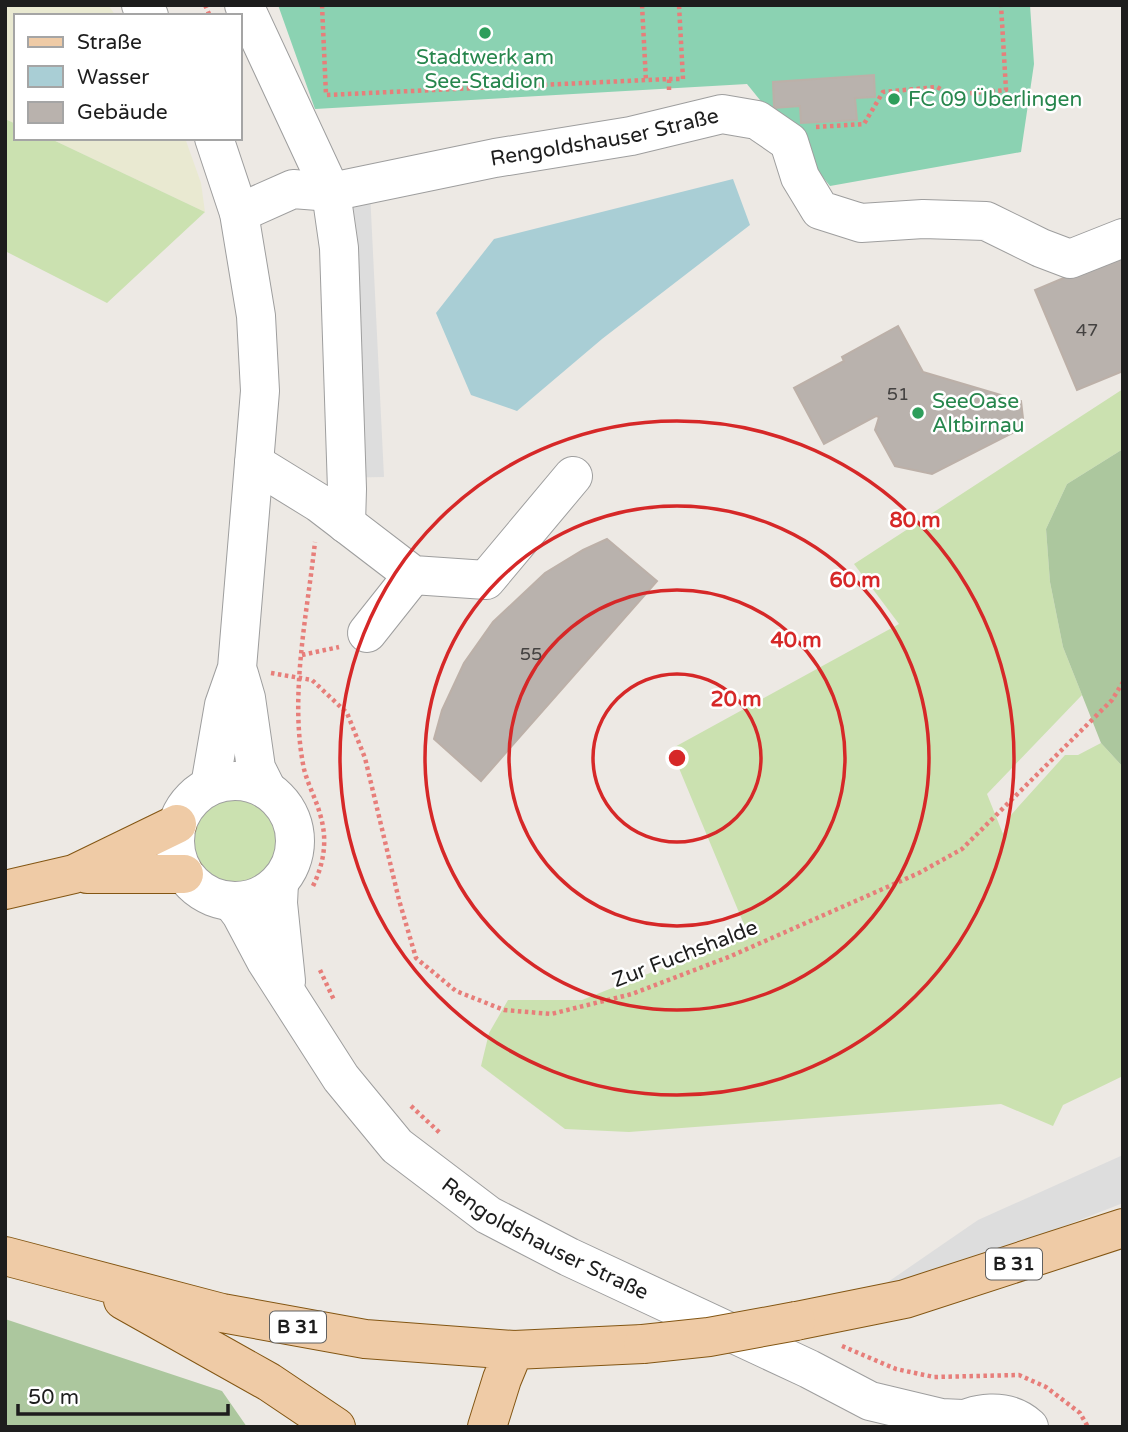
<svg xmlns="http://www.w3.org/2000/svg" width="1128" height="1432" viewBox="0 0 1128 1432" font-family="'Varela Round',sans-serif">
  <rect width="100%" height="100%" fill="#ede9e4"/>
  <path fill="#e9e9d1" d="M5,5H108L116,16H16V124L5,119Z
    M49,138H185L201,183L205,212Z"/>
  <path fill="#cbe1b0" d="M5,119L16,124V138H49L205,212L107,303L5,251Z
    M1123,389V449L1067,484L1046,529L1050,582L1063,647L1082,695L987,794L1003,834L1010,816L1065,755H1078L1101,743L1123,767V1076L1063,1105L1053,1126L1001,1104L629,1132L565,1129L481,1066L489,1033L508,1000H582L748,934L671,749L899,624L854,564Z
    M192 839a43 43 0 1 1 86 0a43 43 0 1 1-86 0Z"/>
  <path fill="#acc79e" d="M1123,449V767L1101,743L1063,647L1050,582L1046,529L1067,484Z
    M5,1319L222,1391L247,1427H5Z"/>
  <path fill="#8bd2b2" d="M278,5H1030L1034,64L1021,152L830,186L747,84L315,109Z"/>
  <path fill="#ddd" d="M370,192L384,477L332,478L318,202Z
    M1123,1155V1203L968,1264L885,1284L978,1220Z"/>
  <path fill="#a9ced5" d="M733,179L750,225L602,339L517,411L471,395L436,313L494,239Z"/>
  <path fill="#b9b2ad" stroke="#bcb0a8" stroke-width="2" d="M874,75L875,97L855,98L857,120L801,123L800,106L774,108L773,82Z
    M1123,253V371L1077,390L1035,290Z
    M898,326L923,372L1021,401L1024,427L932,474L895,466L875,430L879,417L876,416L824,444L794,388L844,361L842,357Z
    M607,539L657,581L481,781L434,739L442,710L464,663L493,622L545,573L583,550Z"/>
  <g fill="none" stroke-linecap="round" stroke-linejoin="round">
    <defs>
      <g id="minor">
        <path d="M141,5L149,16"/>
        <path d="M244,5L331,192L339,248L347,489L346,524"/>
        <path id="s1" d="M239,213L293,189L331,192L495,158L631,136L722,114L757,120L789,142L800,177L820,210L861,223L923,219L986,221L1041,248L1070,259L1123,238"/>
        <path d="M254,463L319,503L413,575L486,580L573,476"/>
        <path d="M367,633L413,575"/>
        <path d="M239,674L246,698L256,768L267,790"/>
        <circle cx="235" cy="841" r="60"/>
        <path d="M210,786L224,705L237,668L260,391L256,316L239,213L214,138"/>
        <path d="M279,883L278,903L286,981"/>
        <path id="s2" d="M232,902L241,914L266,961L341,1078L397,1146L488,1215L569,1257L809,1369L870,1401L941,1418L963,1419"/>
        <path d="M951,1427C974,1411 1007,1407 1029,1427"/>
      </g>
      <path id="major" d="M87,874H184
        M5,890L74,874L177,824
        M5,1256L222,1313L365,1339L514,1350L643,1344
        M123,1300L269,1382L336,1427
        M796,1321L905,1299L1123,1228
        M487,1427L502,1379L514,1350"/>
    </defs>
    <use href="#minor" stroke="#9e9e9e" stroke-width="40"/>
    <use href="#major" stroke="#835613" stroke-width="40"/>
    <path stroke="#e77e7a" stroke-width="4.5" stroke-dasharray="3.5 3.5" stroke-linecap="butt" d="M205,5L210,16
      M322,5L326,95L669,79V93
      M642,5L646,81
      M669,79H683L679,5
      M816,127L864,124L883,92L937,87L951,95L1006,90L1001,5
      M302,655L339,647
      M271,673L312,680L347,713L365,758L399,900L416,958L456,991L504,1010L551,1014L632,994L731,956L919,873L962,849L1112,700L1123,682
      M313,886C324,863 328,840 320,814C316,799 308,785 304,769C289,697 307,615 315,542
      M320,970L334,1000
      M411,1106L440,1133
      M842,1346L896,1369L934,1377L1019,1375L1046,1387L1080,1413L1088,1427"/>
    <use href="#minor" stroke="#fff" stroke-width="38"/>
    <use href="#major" stroke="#efcba6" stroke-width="38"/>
    <defs>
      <path id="major-bridge" d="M643,1344L709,1337L796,1321"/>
    </defs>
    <use href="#major-bridge" stroke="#835613" stroke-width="40" stroke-linecap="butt"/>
    <use href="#major-bridge" stroke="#efcba6" stroke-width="38"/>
  </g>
  <g fill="none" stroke="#d62828" stroke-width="3.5">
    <circle cx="677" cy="758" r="84"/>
    <circle cx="677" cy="758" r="168"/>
    <circle cx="677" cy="758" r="252"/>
    <circle cx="677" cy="758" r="337"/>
  </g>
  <g fill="#2e9e5b" stroke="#fff" stroke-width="2.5">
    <circle cx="485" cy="33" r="7"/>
    <circle cx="894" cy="99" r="7"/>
    <circle cx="918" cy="413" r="7"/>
  </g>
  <g text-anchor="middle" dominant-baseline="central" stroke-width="5" stroke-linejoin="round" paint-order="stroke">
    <g font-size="18" fill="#444241">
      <text x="1087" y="330">47</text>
      <text x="898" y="394">51</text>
      <text x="531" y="654">55</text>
    </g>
    <g fill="#fff" stroke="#616161" stroke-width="2">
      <rect x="986" y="1248.5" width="56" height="31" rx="5"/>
      <rect x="270" y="1311.5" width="56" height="31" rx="5"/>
    </g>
    <g font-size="19" font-weight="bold" fill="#1d1d1d">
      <text x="1014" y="1264">B 31</text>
      <text x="298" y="1327">B 31</text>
    </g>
    <g font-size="21" fill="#27864d" stroke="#fff" text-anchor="start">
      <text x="485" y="57" text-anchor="middle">Stadtwerk am<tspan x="485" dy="24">See-Stadion</tspan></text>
      <text x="908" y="99">FC 09 Überlingen</text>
      <text x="932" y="401">SeeOase<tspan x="932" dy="24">Altbirnau</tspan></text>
    </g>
    <g font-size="21" fill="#1d1d1d" stroke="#fff">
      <text stroke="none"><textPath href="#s1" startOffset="376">Rengoldshauser Straße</textPath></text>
      <text transform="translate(685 954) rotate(-21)">Zur Fuchshalde</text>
      <text stroke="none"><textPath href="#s2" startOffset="471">Rengoldshauser Straße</textPath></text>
    </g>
  </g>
  <circle cx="677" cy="758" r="10" fill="#d62828" stroke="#fff" stroke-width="3.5"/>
  <g font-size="21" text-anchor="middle" font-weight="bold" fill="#d62828" stroke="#fff" stroke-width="5" stroke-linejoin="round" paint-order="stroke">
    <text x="915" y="527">80 m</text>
    <text x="855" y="587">60 m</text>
    <text x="796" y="647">40 m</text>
    <text x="736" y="706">20 m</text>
  </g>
  <rect width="1128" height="1432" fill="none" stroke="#1d1d1d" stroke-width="14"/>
  <rect x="14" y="14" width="228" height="126" fill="#ffffff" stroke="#a5a5a5" stroke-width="2"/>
  <rect x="28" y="37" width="35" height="10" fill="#efcba6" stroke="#a5a5a5" stroke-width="2"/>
  <text x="77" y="49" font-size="21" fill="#1d1d1d">Straße</text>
  <rect x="28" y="66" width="35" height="21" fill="#a9ced5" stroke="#a5a5a5" stroke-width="2"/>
  <text x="77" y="84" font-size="21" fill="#1d1d1d">Wasser</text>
  <rect x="28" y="102" width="35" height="21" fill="#b9b2ad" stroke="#a5a5a5" stroke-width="2"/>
  <text x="77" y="119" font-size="21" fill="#1d1d1d">Gebäude</text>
  <path d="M18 1404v10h210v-10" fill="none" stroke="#1d1d1d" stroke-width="3.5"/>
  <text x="28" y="1404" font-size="21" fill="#1d1d1d" stroke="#ffffff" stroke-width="5" paint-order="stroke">50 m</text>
</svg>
